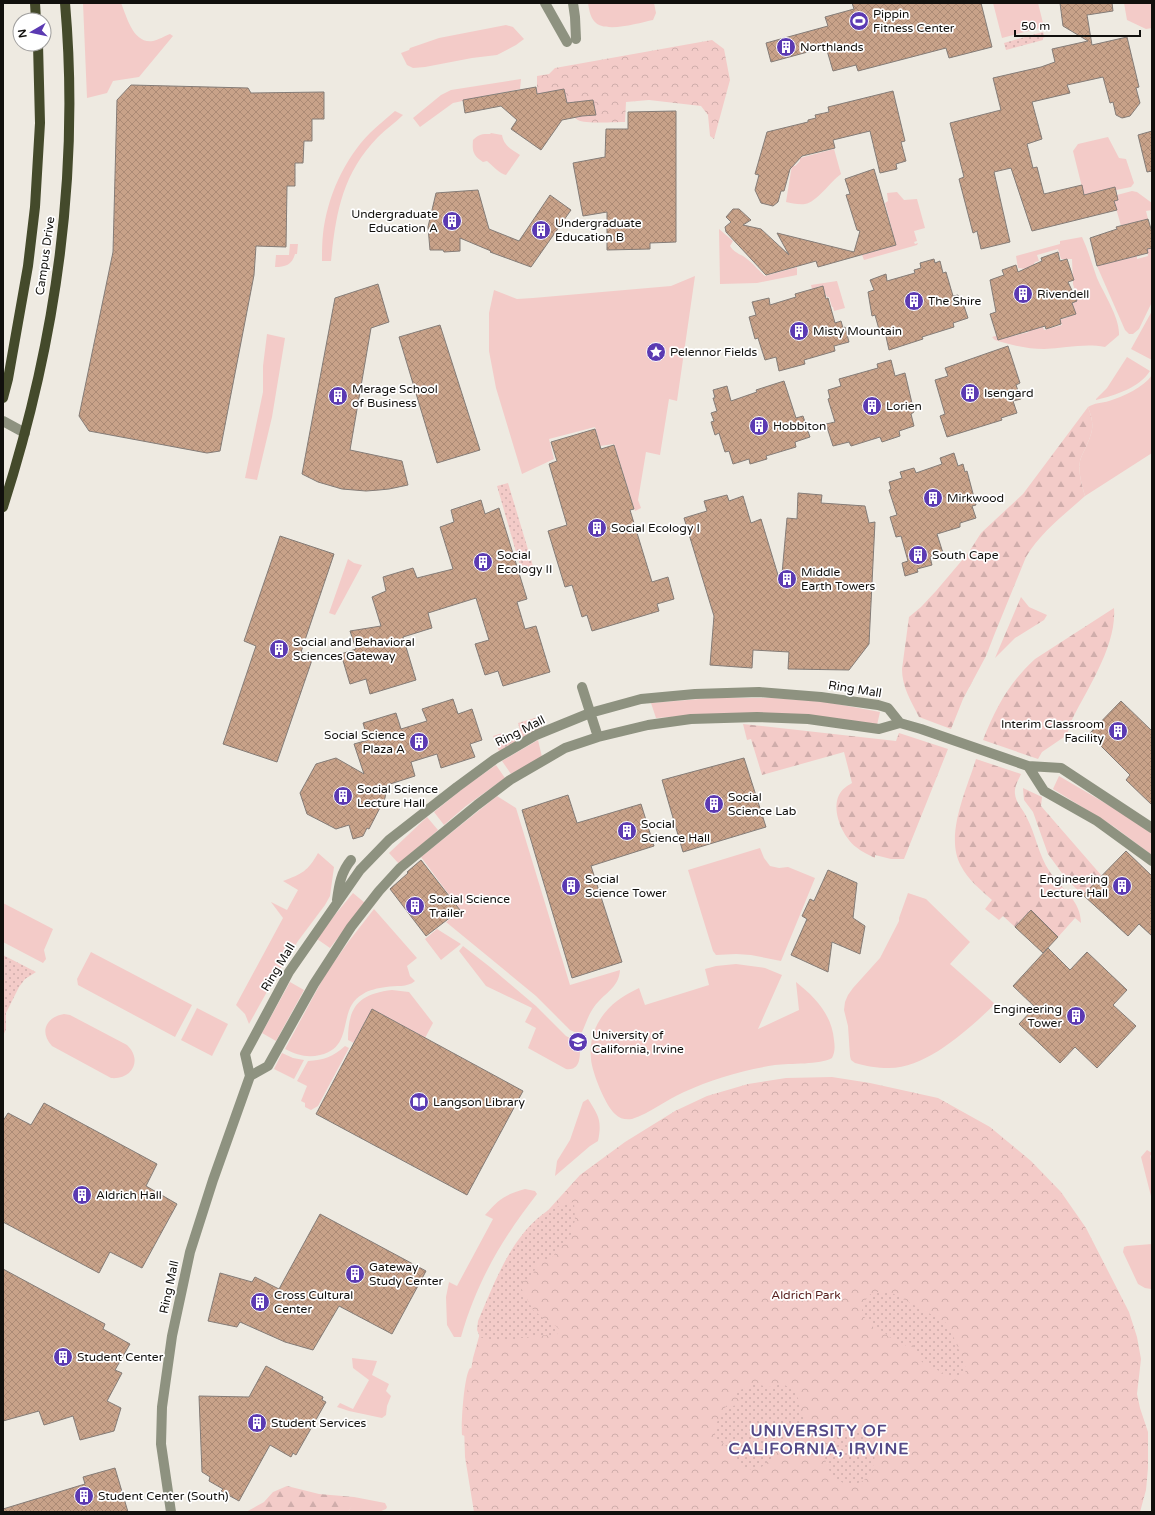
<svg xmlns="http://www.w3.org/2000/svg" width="1155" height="1515" viewBox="0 0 1155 1515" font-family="'Varela Round',sans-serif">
  <defs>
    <pattern id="forest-firs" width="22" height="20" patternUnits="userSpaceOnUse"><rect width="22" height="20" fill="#f3cbc8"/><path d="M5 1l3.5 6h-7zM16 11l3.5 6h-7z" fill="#cfadab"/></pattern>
    <pattern id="park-crowns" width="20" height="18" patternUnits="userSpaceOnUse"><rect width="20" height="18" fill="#f3cbc8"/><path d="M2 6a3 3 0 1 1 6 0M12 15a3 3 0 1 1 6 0" fill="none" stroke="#cfadab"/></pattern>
    <pattern id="garden-dots" width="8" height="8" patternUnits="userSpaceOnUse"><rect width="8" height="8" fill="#f3cbc8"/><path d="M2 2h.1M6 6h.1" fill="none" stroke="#cfadab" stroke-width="1.8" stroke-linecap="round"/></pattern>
    <pattern id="building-cross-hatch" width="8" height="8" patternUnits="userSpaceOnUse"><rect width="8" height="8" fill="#c8a289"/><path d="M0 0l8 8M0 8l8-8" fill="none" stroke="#ab8a75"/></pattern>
  </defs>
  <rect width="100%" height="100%" fill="#eeeae1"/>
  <path fill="#f3cbc8" d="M83,3H121C127,17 133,44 153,41C158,40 165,36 170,34L173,36L139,77L113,81L107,93L87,98Z
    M588,3H654L656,13L653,20C638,23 604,34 594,21C590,16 589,9 588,3Z
    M993,3H1038L1044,27L1002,38Z
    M1124,3H1152V28L1146,29L1127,20Z
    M506,25L513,27L524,39L516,45L497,55L472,58L425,67L413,68L407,65L401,53L409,50L410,48L439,38Z
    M521,79L520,89L453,103L420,127L413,118L441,95L451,90Z
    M395,111L403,115C395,123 386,129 378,137C342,174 336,213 331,261H322C322,252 322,243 323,234C327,198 344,159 370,133C378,125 387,118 395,111Z
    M491,133L502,135C504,146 511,149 520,155L506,175C500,174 492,165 487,161L483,162C473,156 472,151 473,140C479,134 482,134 490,134Z
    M1108,137L1119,158L1126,159L1134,183L1131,187L1116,190L1115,187L1084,195L1073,151L1078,144Z
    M834,149L841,174C830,182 817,202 805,204C799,205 791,203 786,202L792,165L795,166L800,161V158Z
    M1132,191L1137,192L1152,203V210L1146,211L1148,219L1121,226L1114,201L1118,200L1117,195Z
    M897,192L904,200L917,199L925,228L914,231L917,241L914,242L915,244L918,243L917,245L864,260L862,255L896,245L885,203L888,201L887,193Z
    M719,229L733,241L730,246C733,251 737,253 743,256C751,261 758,270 765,276L797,267V275L757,283L720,284Z
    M1082,237C1088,250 1092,264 1097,278C1104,294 1120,318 1119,335L1105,347C1085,343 1065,348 1044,349C1028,349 1010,345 995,340L992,337L1011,332L1013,336L1029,332L1027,324L1040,319L1044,330L1062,325L1060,320L1074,315L1073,304L1077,298L1073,284L1072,259H1061L1058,249L1037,255L1039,261L1035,262L1032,268L1026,269L1018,268L1016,256L1060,244V241Z
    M290,244H298L297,254H295C292,265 285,267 275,267L276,255H289Z
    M1152,248V302L1139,329L1133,334H1129L1125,330L1097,266L1137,256V259L1148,256L1147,249Z
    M695,276L677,401L669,399L660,455L646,452L638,500L641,508L635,511L614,444L600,446L595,427L549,439L554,459L522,474L496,388L489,351V313L494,290L517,299L533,298L671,286Z
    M837,281L845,308L834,311L833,307H832L829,297H827L821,286L812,289L811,285Z
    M1152,311V360L1131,349Z
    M267,334L285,338L272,417L257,480L245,478L263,392V366Z
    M1127,357L1150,371C1139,388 1116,395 1096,400V399L1107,388Z
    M1152,375V453L1085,496C1082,485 1078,473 1080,461C1081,457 1083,453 1085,449C1093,432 1095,425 1088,407C1094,403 1102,403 1109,401C1124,396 1143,388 1152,375Z
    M348,559L354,563L362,565L335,615L329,613Z
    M712,698H773L826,702L880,712L877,725L712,714L656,718L651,703Z
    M538,740L542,757L511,774L502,761Z
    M496,765L505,778L466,806L444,825L434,812L466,786Z
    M1059,776L1122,813L1152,834V855L1113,826L1053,789Z
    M497,796L516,808L570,985L620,970C619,988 604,993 594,1007C588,1015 586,1024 582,1032L579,1034L570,1030L536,996L446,922L461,911L421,857Z
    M427,817L438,830L400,865L389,853Z
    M760,848L764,858L770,866L779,868L788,867L815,878L781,961L751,955L736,954L716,955L713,951L688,870Z
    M318,853L334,867L330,896L325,905L298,941L278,972L249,1024L245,1014L236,1005L283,918L271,902L287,910L298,890L283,881C302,874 308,871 318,853Z
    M353,893L365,903L330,948L317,939L334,916Z
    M908,893L926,899L970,942L950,964L995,1004C969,1029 926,1069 888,1068C878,1068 865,1066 855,1063L851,1060L850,1056L848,1026L844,1010L845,1002L848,995L853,988L880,958L899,921V918Z
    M3,903L53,929L44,950L46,959L43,963L3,942Z
    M374,909L417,958L407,966L410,976L415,981C407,988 396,985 386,987C378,988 369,990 363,994C336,1008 356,1047 320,1055C307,1058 297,1055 285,1049L325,975L349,941Z
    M437,929L461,944L441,960L425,939Z
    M463,946L490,967L536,1006L566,1036L576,1041L580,1045C580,1056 581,1071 566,1069L528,1048L536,1028L525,1022L532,1008L486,986L459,951Z
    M91,952L192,1005L175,1037L78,985L77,979Z
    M736,964L765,968L782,975L758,1029L799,1010L796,982C815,997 832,1015 834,1040C835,1047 835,1052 832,1058C820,1065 790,1063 775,1065C743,1070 712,1079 684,1092C666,1100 650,1113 632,1119C626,1120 620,1119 615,1114C605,1105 592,1072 591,1059C590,1050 591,1040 594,1032C602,1010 618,998 639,988L645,1005L709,985L705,969L716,966Z
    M290,982L304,990L276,1041L262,1033Z
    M392,990L409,992L433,1023L425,1038L372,1009L354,1043L348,1040C348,1006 359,994 392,990Z
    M197,1008L228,1024L212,1056L181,1040Z
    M64,1014L70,1015L127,1045C143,1060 132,1080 111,1078L52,1046C39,1032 46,1017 64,1014Z
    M345,1046L349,1048L318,1106L311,1110L305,1107V1103L301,1101L307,1086L297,1081L308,1061C324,1060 333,1057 345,1046Z
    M282,1053L293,1058L304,1060L294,1079L274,1069Z
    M588,1099C599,1116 602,1121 598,1141L590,1146L555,1176L557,1161L570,1140L583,1102Z
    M1147,1150L1152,1153L1150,1156L1152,1165V1200L1141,1157Z
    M525,1189L535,1191L537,1194C502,1239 477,1281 461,1337H454L447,1325L446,1297L449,1282L457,1286L493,1219L485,1215C499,1199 504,1195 525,1189Z
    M1152,1244V1289H1151L1145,1288L1138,1284L1123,1252L1124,1247L1127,1246Z
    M352,1358L377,1361L372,1375L389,1384L386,1391L391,1396L387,1406L386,1415L382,1418L349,1411L337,1407L340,1403L353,1409L369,1380L353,1368Z
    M470,1368L473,1369L465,1436L462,1435C461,1423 464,1376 470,1368Z
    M354,1497L385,1503L387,1507L386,1509L379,1512H348L351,1507Z"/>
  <path fill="url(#forest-firs)" d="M1088,407C1095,425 1093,432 1085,449C1083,453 1081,457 1080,461C1078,473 1082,485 1085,496C1064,515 1041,532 1026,557L995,633L986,656L963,699L951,729L919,717C911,701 902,687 902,669L909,617L921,607L936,591L969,552L981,533L1023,494Z
    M1021,597L1029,607L1047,615L1044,620L1015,638L995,658Z
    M1114,608C1117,647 1086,690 1070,724L1067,735L1042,752L1038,759L983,740C996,707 1009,683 1035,659Z
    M743,724L896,741L899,733L948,749L904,859H891L875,855V858C869,855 862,852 856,847C843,837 831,811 839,795C842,789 847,786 852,783L844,752L762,775L751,739L747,740Z
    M976,759L1021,774C1018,781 1014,787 1015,794C1016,803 1022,808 1026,816C1036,834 1038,855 1050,872C1062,889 1081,901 1081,923L1075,918L1058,937L1031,910L1015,927L1003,916L999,920L985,909L992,900C981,890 968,880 961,866C944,836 967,789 976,759Z
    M1023,788L1042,797L1041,806L1101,875L1083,895L1067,880L1048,854L1033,812L1024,800Z
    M287,1486L319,1494L354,1497V1503L348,1512H246L264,1502L273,1492Z"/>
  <path fill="url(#park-crowns)" d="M712,40L724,49L730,80L714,139L710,136L708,115L701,106L649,100L626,102L625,122C616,122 584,124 578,120C569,116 566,97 564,89L537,94V76L549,74L555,68Z
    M832,1077L870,1083L938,1098L990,1127L1031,1161L1061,1192L1086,1228L1129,1312L1137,1337L1141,1359L1137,1394L1140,1408L1148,1432V1468L1146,1490L1140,1512H474L465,1457L464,1425L466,1400L473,1358L489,1301L532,1228L580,1175L625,1142L675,1111L707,1096L748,1084L786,1078Z"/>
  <path fill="url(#garden-dots)" d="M1043,32L1045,37L1043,38V40L1006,50L1004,43Z
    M508,483L533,566L521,569L497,486Z
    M538,717L542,727L499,751L493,736L502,733L503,736L520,730L518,723Z
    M3,955L36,972L25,979L19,987L6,1013V1029L3,1036Z
    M574,1202L575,1220L570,1237L561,1245L551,1259H543L538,1261L532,1277L522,1282L520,1286L533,1310L547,1321L556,1326L558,1328L557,1335C550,1335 542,1335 534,1336C518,1338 496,1345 480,1337L477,1330L478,1321C494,1284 510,1239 543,1214C552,1207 564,1205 574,1202Z
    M875,1292L892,1293L945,1322L951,1331L964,1362L966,1370L963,1376L955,1377L949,1376L922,1362L911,1343L908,1342L905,1346H902L897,1340L889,1337L883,1331L876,1330L861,1313C865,1304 865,1295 875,1292Z
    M754,1384L770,1387L782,1384C787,1386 791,1388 794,1392C800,1398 807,1422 803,1430C801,1435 793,1436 788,1439C775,1449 765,1478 743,1467C732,1462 732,1450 724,1444C722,1442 719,1442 717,1439C710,1430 722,1411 728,1404L732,1406L739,1405L741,1401L737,1396L731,1394Z
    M851,1428C883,1428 882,1486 850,1484C831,1484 817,1456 830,1440C835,1433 842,1430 851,1428Z"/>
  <path fill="url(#building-cross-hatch)" stroke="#847c77" d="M852,3H981L992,47L949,58L946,48L858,71L856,65L833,71L826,47L771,62L766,43L828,26L825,17L854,9Z
    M1060,3H1112L1113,11L1087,15L1092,45L1127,37L1139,87L1136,88L1140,103L1130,116L1122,118L1116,115L1113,102L1110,103L1103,77L1067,85L1070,93L1032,102L1042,139L1027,144L1033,168L1037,167L1044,194L1082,185L1084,195L1115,187L1118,200L1114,201L1117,210L1032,231L1011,168L994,172L1010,242L981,249L977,231L973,233L959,179L964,177L950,123L1001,110L993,78L1041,67L1055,62L1052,49L1088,41L1063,26Z
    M131,85L248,88L251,93L324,92V119H312V141H304L303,163H295V186H287L286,247L256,246L254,275L220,451L207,453L89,431L79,416L113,252L117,100Z
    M536,87L537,94L564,89L567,103L593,100L596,115L582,116L562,120L541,150L511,129L517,120L501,106L465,113L463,100Z
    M893,91L905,141L901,142L906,161L896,164L897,169L880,173L870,131L833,140L835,148L802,156L790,169L784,191H781L778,202L773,206L761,203L755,190L759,175L755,174L767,132L808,122V120L816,118L815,115L829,112L828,107Z
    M676,111V242L650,243V249L607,250V212L583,216L573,163L605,157L606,129H628V112Z
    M1152,131V171L1147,172L1138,135Z
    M874,169L896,245L818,267L816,261L766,275L726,232L725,227L731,222L726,217L733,209H739L751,220L743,225L761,229L789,255L777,233L854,252L860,231L857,230L846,195L850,194L845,179Z
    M478,190L489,229L519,241L550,195L571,210L531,267L490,252L491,251L460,238V251L444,252L443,250H430L428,227L436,193Z
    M1148,219L1152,232V248L1147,249L1148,253L1097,266L1090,238L1117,229L1116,227Z
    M1058,252L1060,261L1067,259L1074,280L1068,282L1077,301L1072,303L1076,314L1060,319L1061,324L1046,329L1045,326L998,340L990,314L996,312L990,280L1004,275L1002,270L1016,265L1018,272L1042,261L1041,258Z
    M934,259L935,263L940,261L943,273L946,272L953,296L958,295L961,303H963L968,318L953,323L954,327L922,337L923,339L889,350L885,332L880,333L875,315L872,316L868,292L874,290L870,280L886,274L887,281L915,273L914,270L921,268L920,263Z
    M378,284L389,322L371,328L350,450L402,461L408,485L389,489L379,490L366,491L342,489L318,482L302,474L335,298Z
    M823,286L826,299L828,298L835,323L841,321L843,328L845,327L849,342L834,346L835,351L804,360L805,364L779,371L776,357L765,360L758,338L755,339L749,317L756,315L752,302L769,298L770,305L796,297L795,294Z
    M440,325L480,450L437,463L399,337Z
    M1008,346L1020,383L1016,385L1021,399L1013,401L1017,413L1001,418L1002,420L947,437L940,416L945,414L935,380L948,376L945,368Z
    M891,360L895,376L905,373L914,412L911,414L914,426L899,431L900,436L882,442L880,437L851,446L849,442L833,446L826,424L835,422L828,399L830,398L828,390L841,386L839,379L878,368L877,364Z
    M784,381L796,418L803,416L810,437L795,442L796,447L766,456L767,459L750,464L749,459L733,464L729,451L725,452L719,433L715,435L711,422L714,421L711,413L717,411L713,398H715L713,390L727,386L731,401L757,392L756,390Z
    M595,429L601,449L614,445L634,509L630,510L652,582L668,577L674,599L657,604L659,611L592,631L587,615L582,617L572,585L565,587L548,531L567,525L549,464L557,461L551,442Z
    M954,453L958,466L963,464L965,472L967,471L976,505L972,506L976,518L960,523V527L937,534L943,553L930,557L932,565L917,569L918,572L905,576L902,563L908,561L901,536L896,537L890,517L897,515L889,490L891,489L889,482L902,478L900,472L914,468L916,473L942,464L940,458Z
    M798,493L822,495L821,503L865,506L869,523L875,522L869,644L849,670L788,669L789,652L753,650L752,668L710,665L714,616L684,518L707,511L704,501L727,495L729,501L743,496L751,523L761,519L781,585L787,518L797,519Z
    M481,500L485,514L499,508L527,599L517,602L525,629L536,626L550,672L503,686L498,671L485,675L475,644L489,640L476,598L428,613L432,628L403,637L416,680L370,694L366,679L350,684L341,654L356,649L350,631L381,626L372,597L386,591L383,577L413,568L417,578L453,569L440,527L454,522L451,510Z
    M280,536L334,554L301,652L313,657L277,762L223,744L256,646L244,641Z
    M453,699L458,714L472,709L482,740L470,744L475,757L441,768L437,754L411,762L415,776L387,785L385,798L369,829L367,828L363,836L353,839L349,825L336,829L307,814L300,793L316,764L336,758L364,774L354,744L368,740L363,723L396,713L401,729L427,721L422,709Z
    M1121,701L1152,731V805L1126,780L1130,775L1089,734Z
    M744,758L766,827L683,852L662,780Z
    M568,795L577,823L641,804L654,846L591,866L622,962L572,978L522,810Z
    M1126,851L1152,876V936L1139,924L1128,936L1083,895Z
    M421,860L460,910L426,936L390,889L408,873L407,872Z
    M828,870L857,883L853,918L865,926L860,954L832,942L828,972L791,955L807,919L802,916L810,899L814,901Z
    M1031,910L1058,937L1043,953L1015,927Z
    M1048,948L1070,970L1087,952L1127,990L1113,1005L1136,1026L1097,1068L1075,1047L1060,1063L1019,1024L1035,1007L1013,986Z
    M372,1009L523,1091L467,1195L316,1114Z
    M44,1103L157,1164L146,1186L177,1204L142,1268L110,1252L99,1273L3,1222V1121L8,1113L31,1125Z
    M320,1214L426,1271L392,1334L339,1306L313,1350L285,1342L240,1322L237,1327L208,1321L220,1273L252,1282L255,1277L279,1289Z
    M3,1269L105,1324L103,1329L130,1344L115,1370L122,1373L107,1401L121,1408L114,1431L80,1440L73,1416L44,1425L39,1411L3,1421Z
    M266,1366L323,1397L322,1400L326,1402L296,1455L293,1453L291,1457L270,1445L239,1501L221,1491L223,1489L209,1481L210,1477L202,1472L199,1396L249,1397Z
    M115,1468L128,1512H4L3,1509L85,1484L83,1477Z"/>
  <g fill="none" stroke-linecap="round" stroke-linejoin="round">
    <path stroke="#8e9280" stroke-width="10" d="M545,3L567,42
      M573,3L575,17L576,39
      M3,421L25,433
      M582,687L598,737
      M900,723L921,729L1028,766L1061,768L1152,828
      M1028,766L1044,791L1097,821L1152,861
      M337,900C339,885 341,872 351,860
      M250,1076L268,1066L314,984L351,927L379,891L400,868L477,805L510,780L565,748L598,737L648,725L691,719L757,717L808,719L879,729L900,723
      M171,1512L161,1444L162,1407L172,1336L190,1252L213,1180L250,1076L245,1054L289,972L360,870L389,840L457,787L495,759L536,735L590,713L641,699L695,694L759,692L821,697L878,705L888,708L900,723"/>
    <path stroke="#444a2b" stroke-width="10" d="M35,3L36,20
      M3,398L8,379L28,266L35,207L40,123L38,44
      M3,507C55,345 80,173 65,3"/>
  </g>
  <defs>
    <symbol id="stadium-disc" viewBox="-11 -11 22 22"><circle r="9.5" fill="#5b3ab2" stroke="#fff"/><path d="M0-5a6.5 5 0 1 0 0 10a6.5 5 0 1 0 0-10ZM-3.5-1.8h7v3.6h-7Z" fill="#fff"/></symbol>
    <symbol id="building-disc" viewBox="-11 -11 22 22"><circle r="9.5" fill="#5b3ab2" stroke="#fff"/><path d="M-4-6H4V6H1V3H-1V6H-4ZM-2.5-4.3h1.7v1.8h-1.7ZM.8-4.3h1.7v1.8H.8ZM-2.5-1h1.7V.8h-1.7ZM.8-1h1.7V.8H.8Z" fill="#fff"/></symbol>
    <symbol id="sight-disc" viewBox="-11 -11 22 22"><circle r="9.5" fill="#5b3ab2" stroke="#fff"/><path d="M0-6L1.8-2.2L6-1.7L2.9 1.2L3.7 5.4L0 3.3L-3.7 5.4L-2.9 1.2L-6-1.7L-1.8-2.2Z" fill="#fff"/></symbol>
    <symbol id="university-disc" viewBox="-11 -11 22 22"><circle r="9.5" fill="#5b3ab2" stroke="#fff"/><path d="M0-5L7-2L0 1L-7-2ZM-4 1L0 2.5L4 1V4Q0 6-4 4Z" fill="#fff"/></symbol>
    <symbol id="library-disc" viewBox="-11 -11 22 22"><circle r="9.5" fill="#5b3ab2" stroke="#fff"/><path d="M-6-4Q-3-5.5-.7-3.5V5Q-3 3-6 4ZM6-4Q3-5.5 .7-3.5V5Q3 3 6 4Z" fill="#fff"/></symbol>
  </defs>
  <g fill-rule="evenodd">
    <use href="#stadium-disc" x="848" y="10" width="22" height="22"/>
    <use href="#building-disc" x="775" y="36" width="22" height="22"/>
    <use href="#building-disc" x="441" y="210" width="22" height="22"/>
    <use href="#building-disc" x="530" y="219" width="22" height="22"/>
    <use href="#building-disc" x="1012" y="283" width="22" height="22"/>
    <use href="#building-disc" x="903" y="290" width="22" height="22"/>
    <use href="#building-disc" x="788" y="320" width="22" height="22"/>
    <use href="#sight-disc" x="645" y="341" width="22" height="22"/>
    <use href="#building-disc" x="959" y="382" width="22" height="22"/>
    <use href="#building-disc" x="327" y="385" width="22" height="22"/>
    <use href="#building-disc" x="861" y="395" width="22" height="22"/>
    <use href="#building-disc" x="748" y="415" width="22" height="22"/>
    <use href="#building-disc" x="922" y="487" width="22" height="22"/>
    <use href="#building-disc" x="586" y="517" width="22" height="22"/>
    <use href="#building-disc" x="907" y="544" width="22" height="22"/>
    <use href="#building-disc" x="472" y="551" width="22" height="22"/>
    <use href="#building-disc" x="776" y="568" width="22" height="22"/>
    <use href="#building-disc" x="268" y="638" width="22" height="22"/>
    <use href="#building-disc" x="1107" y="720" width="22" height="22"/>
    <use href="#building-disc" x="408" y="731" width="22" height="22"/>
    <use href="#building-disc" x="332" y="785" width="22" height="22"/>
    <use href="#building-disc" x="703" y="793" width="22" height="22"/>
    <use href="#building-disc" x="616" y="820" width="22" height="22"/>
    <use href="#building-disc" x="560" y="875" width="22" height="22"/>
    <use href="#building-disc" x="1111" y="875" width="22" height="22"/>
    <use href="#building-disc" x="404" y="895" width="22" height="22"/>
    <use href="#building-disc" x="1065" y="1005" width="22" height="22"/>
    <use href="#university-disc" x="567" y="1031" width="22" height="22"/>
    <use href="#library-disc" x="408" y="1091" width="22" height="22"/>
    <use href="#building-disc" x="71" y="1184" width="22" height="22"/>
    <use href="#building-disc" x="344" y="1263" width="22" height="22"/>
    <use href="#building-disc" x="249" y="1291" width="22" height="22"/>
    <use href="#building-disc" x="52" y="1346" width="22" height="22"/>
    <use href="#building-disc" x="246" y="1412" width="22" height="22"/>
    <use href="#building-disc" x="73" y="1485" width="22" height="22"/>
  </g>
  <g text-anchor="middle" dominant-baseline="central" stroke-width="3.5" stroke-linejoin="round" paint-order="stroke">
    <g font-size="12" fill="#11100d" stroke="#fff" text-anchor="start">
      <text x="873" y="14">Pippin<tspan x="873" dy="14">Fitness Center</tspan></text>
      <text x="800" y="47">Northlands</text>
      <text x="438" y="214" text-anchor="end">Undergraduate<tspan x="438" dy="14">Education A</tspan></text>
      <text x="555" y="223">Undergraduate<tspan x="555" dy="14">Education B</tspan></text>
      <text x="1037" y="294">Rivendell</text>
      <text x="928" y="301">The Shire</text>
      <text x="813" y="331">Misty Mountain</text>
      <text x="670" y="352">Pelennor Fields</text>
      <text x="352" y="389">Merage School<tspan x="352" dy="14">of Business</tspan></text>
      <text x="984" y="393">Isengard</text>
      <text x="886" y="406">Lorien</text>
      <text x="773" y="426">Hobbiton</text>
      <text x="947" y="498">Mirkwood</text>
      <text x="611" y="528">Social Ecology I</text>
      <text x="497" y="555">Social<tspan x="497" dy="14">Ecology II</tspan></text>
      <text x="932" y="555">South Cape</text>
      <text x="801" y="572">Middle<tspan x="801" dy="14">Earth Towers</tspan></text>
      <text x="293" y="642">Social and Behavioral<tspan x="293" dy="14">Sciences Gateway</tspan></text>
      <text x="1104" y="724" text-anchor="end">Interim Classroom<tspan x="1104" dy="14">Facility</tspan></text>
      <text x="405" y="735" text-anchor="end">Social Science<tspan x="405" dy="14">Plaza A</tspan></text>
      <text x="357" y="789">Social Science<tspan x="357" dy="14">Lecture Hall</tspan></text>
      <text x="728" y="797">Social<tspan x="728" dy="14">Science Lab</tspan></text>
      <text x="641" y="824">Social<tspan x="641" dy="14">Science Hall</tspan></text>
      <text x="585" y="879">Social<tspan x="585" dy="14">Science Tower</tspan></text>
      <text x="1108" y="879" text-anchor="end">Engineering<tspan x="1108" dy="14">Lecture Hall</tspan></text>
      <text x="429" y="899">Social Science<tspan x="429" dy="14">Trailer</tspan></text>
      <text x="1062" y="1009" text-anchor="end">Engineering<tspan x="1062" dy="14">Tower</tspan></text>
      <text x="592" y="1035">University of<tspan x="592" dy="14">California, Irvine</tspan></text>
      <text x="433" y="1102">Langson Library</text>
      <text x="96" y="1195">Aldrich Hall</text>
      <text x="369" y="1267">Gateway<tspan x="369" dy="14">Study Center</tspan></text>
      <text x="274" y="1295">Cross Cultural<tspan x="274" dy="14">Center</tspan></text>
      <text x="77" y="1357">Student Center</text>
      <text x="271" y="1423">Student Services</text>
      <text x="98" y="1496">Student Center (South)</text>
    </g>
    <g font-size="12" fill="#11100d" stroke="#fff">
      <text transform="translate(45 256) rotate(-82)">Campus Drive</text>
      <text transform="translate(855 689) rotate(9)">Ring Mall</text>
      <text transform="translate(520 731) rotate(-27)">Ring Mall</text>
      <text transform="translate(278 967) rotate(-59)">Ring Mall</text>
      <text transform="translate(169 1287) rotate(-78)">Ring Mall</text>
    </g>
    <g font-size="12" fill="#561c1b" stroke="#fff">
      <text x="806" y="1295">Aldrich Park</text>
    </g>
    <g font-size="16" font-weight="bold" letter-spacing="1" fill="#544987" stroke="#fff">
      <text x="819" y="1431">UNIVERSITY OF<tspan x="819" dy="18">CALIFORNIA, IRVINE</tspan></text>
    </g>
  </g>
  <rect width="1155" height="1515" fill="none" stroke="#11100d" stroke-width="8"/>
  <g transform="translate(32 32) rotate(261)"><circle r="19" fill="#ffffff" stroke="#a09f9e"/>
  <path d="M0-3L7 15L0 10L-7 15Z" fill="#5b3ab2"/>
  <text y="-6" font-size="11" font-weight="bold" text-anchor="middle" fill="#11100d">N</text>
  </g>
  <path d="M1015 30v6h125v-6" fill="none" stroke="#11100d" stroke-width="2"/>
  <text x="1021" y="30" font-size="12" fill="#11100d" stroke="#ffffff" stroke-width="3" paint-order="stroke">50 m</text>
</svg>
